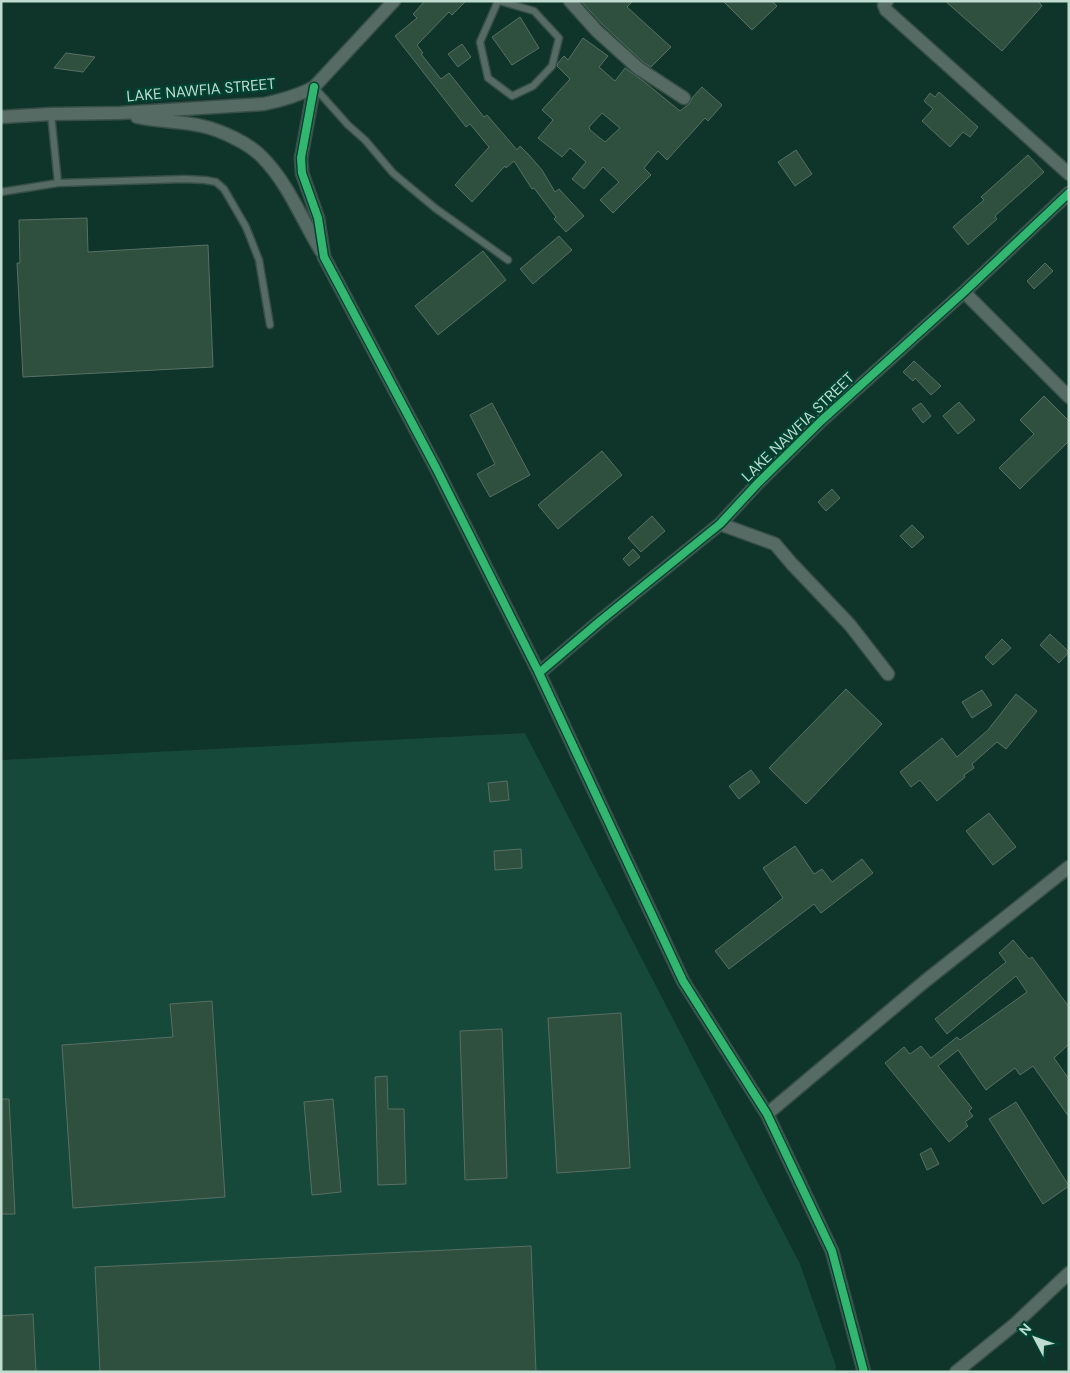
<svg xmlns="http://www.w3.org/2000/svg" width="1070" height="1373" viewBox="0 0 1070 1373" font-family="'DM Sans',sans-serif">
  <rect width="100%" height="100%" fill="#0f342a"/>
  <path fill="#164939" d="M525,733L800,1264L836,1366L835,1372H1V760Z"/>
  <path fill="#2f4f3f" stroke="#587065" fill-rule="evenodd" d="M425,1H466L452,15L449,12L417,45L423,53L421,54L441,79L449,73L484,117L487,115L517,150L520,146L529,155L542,170L555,192L559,189L584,216L566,232L554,219L556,217L534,188L532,189L514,161L506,168L505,166L472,202L455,185L489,147L470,124L466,127L395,36L417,18L413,14Z
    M581,1H633L627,7L671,47L651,67L643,62L602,24Z
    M723,1H772L777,6L752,30Z
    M945,1H1038L1042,6L1002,51Z
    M520,17L539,48L512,65L492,37Z
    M583,38L608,56L599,67L615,81L625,68L647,84L680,111L690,103L692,98L702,87L722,105L708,121L705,118L667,160L658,151L644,168L651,175L613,213L600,200L619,182L603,167L584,189L572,179L586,162L570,148L562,157L538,138L553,120L542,110L570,79L557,66L558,63L564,56L568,60ZM602,113L620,128L605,142L590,130L589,127Z
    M462,44L471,57L458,67L448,54Z
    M66,53L95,57L83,72L54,68Z
    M939,92L978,127L970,137L963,132L950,147L922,121L933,109L924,101L930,93L935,97Z
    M796,150L812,174L795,186L778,162Z
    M1028,155L1044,172L995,216L997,219L968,245L953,227L984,200L981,197Z
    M87,218L88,252L208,245L213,367L23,377L17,263H20L19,220Z
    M559,236L572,250L533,284L520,269Z
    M483,251L506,280L438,335L415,306Z
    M1045,263L1053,271L1034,289L1027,281Z
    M914,361L941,386L931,395L915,378L913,381L903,372Z
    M1044,396L1069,421V441L1020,489L999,468L1034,434L1020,420Z
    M959,402L975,420L958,434L943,416Z
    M492,403L530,475L490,497L477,474L495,464L470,415Z
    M921,403L931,416L923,423L912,409Z
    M602,451L622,475L558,529L538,505Z
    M832,489L840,498L826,511L818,502Z
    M652,516L665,531L641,552L628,538Z
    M912,525L924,537L912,548L900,536Z
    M633,549L640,557L629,566L623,559Z
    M1050,634L1069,652L1059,663L1040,645Z
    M1002,639L1011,648L993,665L985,657Z
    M846,689L882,724L806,804L769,768Z
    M982,690L992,705L972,718L962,702Z
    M1016,694L1037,711L1006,749L997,742L972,764L974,768L964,775L965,777L937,801L920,780L911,787L900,772L942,738L957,757L988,730Z
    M751,770L760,782L739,799L729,786Z
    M507,781L509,800L490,802L488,783Z
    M989,813L1016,847L993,865L966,831Z
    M795,846L814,874L822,869L832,882L862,859L873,873L821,913L814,904L729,969L715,951L783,898L763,868Z
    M521,849L522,868L495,870L494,851Z
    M1013,940L1029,959L1032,957L1069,1007V1044L1054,1058L1069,1079V1117L1033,1066L1020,1075L1015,1068L986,1090L958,1050L938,1066L972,1108L969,1111L973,1116L965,1122L968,1126L949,1142L885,1063L904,1047L910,1054L921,1046L931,1058L957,1037L960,1040L1027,992L1016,976L947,1034L935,1019L1006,962L999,953Z
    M212,1001L225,1197L73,1208L62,1045L173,1037L170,1004Z
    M621,1013L630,1168L557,1173L548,1018Z
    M502,1029L507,1178L465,1180L460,1031Z
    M387,1076L388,1109H404L406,1184L378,1185L375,1077Z
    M1,1099H9L15,1214H1Z
    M333,1099L341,1192L312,1195L304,1102Z
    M1016,1102L1069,1186L1043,1204L989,1119Z
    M931,1148L939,1164L927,1170L920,1154Z
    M531,1246L536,1372H100L95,1267Z
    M33,1314L36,1372H1V1316Z"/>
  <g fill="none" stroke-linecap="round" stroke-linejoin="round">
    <defs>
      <path id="lane" d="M498,1L480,42L488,78L512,96L533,86L552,66L559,38L534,11L500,1
        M315,88L348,125L365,140L393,173L435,208L508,260
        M51,114L58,183
        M1,192L58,183L184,179L205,180L216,182L224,189L246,227L259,260L270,325"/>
      <path id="street" d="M570,1L597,31L638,68L684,98
        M887,1L884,5L886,10L1069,174
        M314,87L301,158L302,173L318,218L324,257L436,468L539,673L683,981L767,1114L832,1251L864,1372
        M1,117L51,114L120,113L264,104C282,100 298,96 314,87L394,1
        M137,117C158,122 181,121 202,126C220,130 249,143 262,157C288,183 302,220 321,251
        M964,292L1069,397
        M720,524L775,544L792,564L850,625L888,674
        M539,673L600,621L720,524L758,483L821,421L964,292L1069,193
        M767,1114L924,982L1069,867
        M956,1372L1015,1324L1069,1273"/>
    </defs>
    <use href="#lane" stroke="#374f47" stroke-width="9"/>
    <use href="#street" stroke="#374f47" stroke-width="15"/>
    <use href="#lane" stroke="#566b64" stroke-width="6"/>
    <use href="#street" stroke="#566b64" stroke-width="12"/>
    <defs>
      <path id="cycleway" d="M314,87L301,158L302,173L318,218L324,257L436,468L539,673L683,981L767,1114L832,1251L864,1372
        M539,673L600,621L720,524L758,483L821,421L964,292L1069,193"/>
    </defs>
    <use href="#cycleway" stroke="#004331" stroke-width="11"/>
    <use href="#cycleway" stroke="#33b770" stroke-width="8"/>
  </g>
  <g text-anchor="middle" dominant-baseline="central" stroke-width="4.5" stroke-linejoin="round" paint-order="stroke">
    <g font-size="15" fill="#c0dcd0" stroke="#004331">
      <text transform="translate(201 90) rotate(-5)">LAKE NAWFIA STREET</text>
      <text transform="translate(798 427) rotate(-44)">LAKE NAWFIA STREET</text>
    </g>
  </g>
  <rect width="1070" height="1373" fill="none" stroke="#c0dcd0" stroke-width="5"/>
  <g transform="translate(1035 1338) rotate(311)" stroke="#004331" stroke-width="4" paint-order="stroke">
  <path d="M0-4L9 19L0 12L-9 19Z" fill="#c0dcd0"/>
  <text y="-8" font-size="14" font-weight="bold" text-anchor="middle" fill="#c0dcd0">N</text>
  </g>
</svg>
